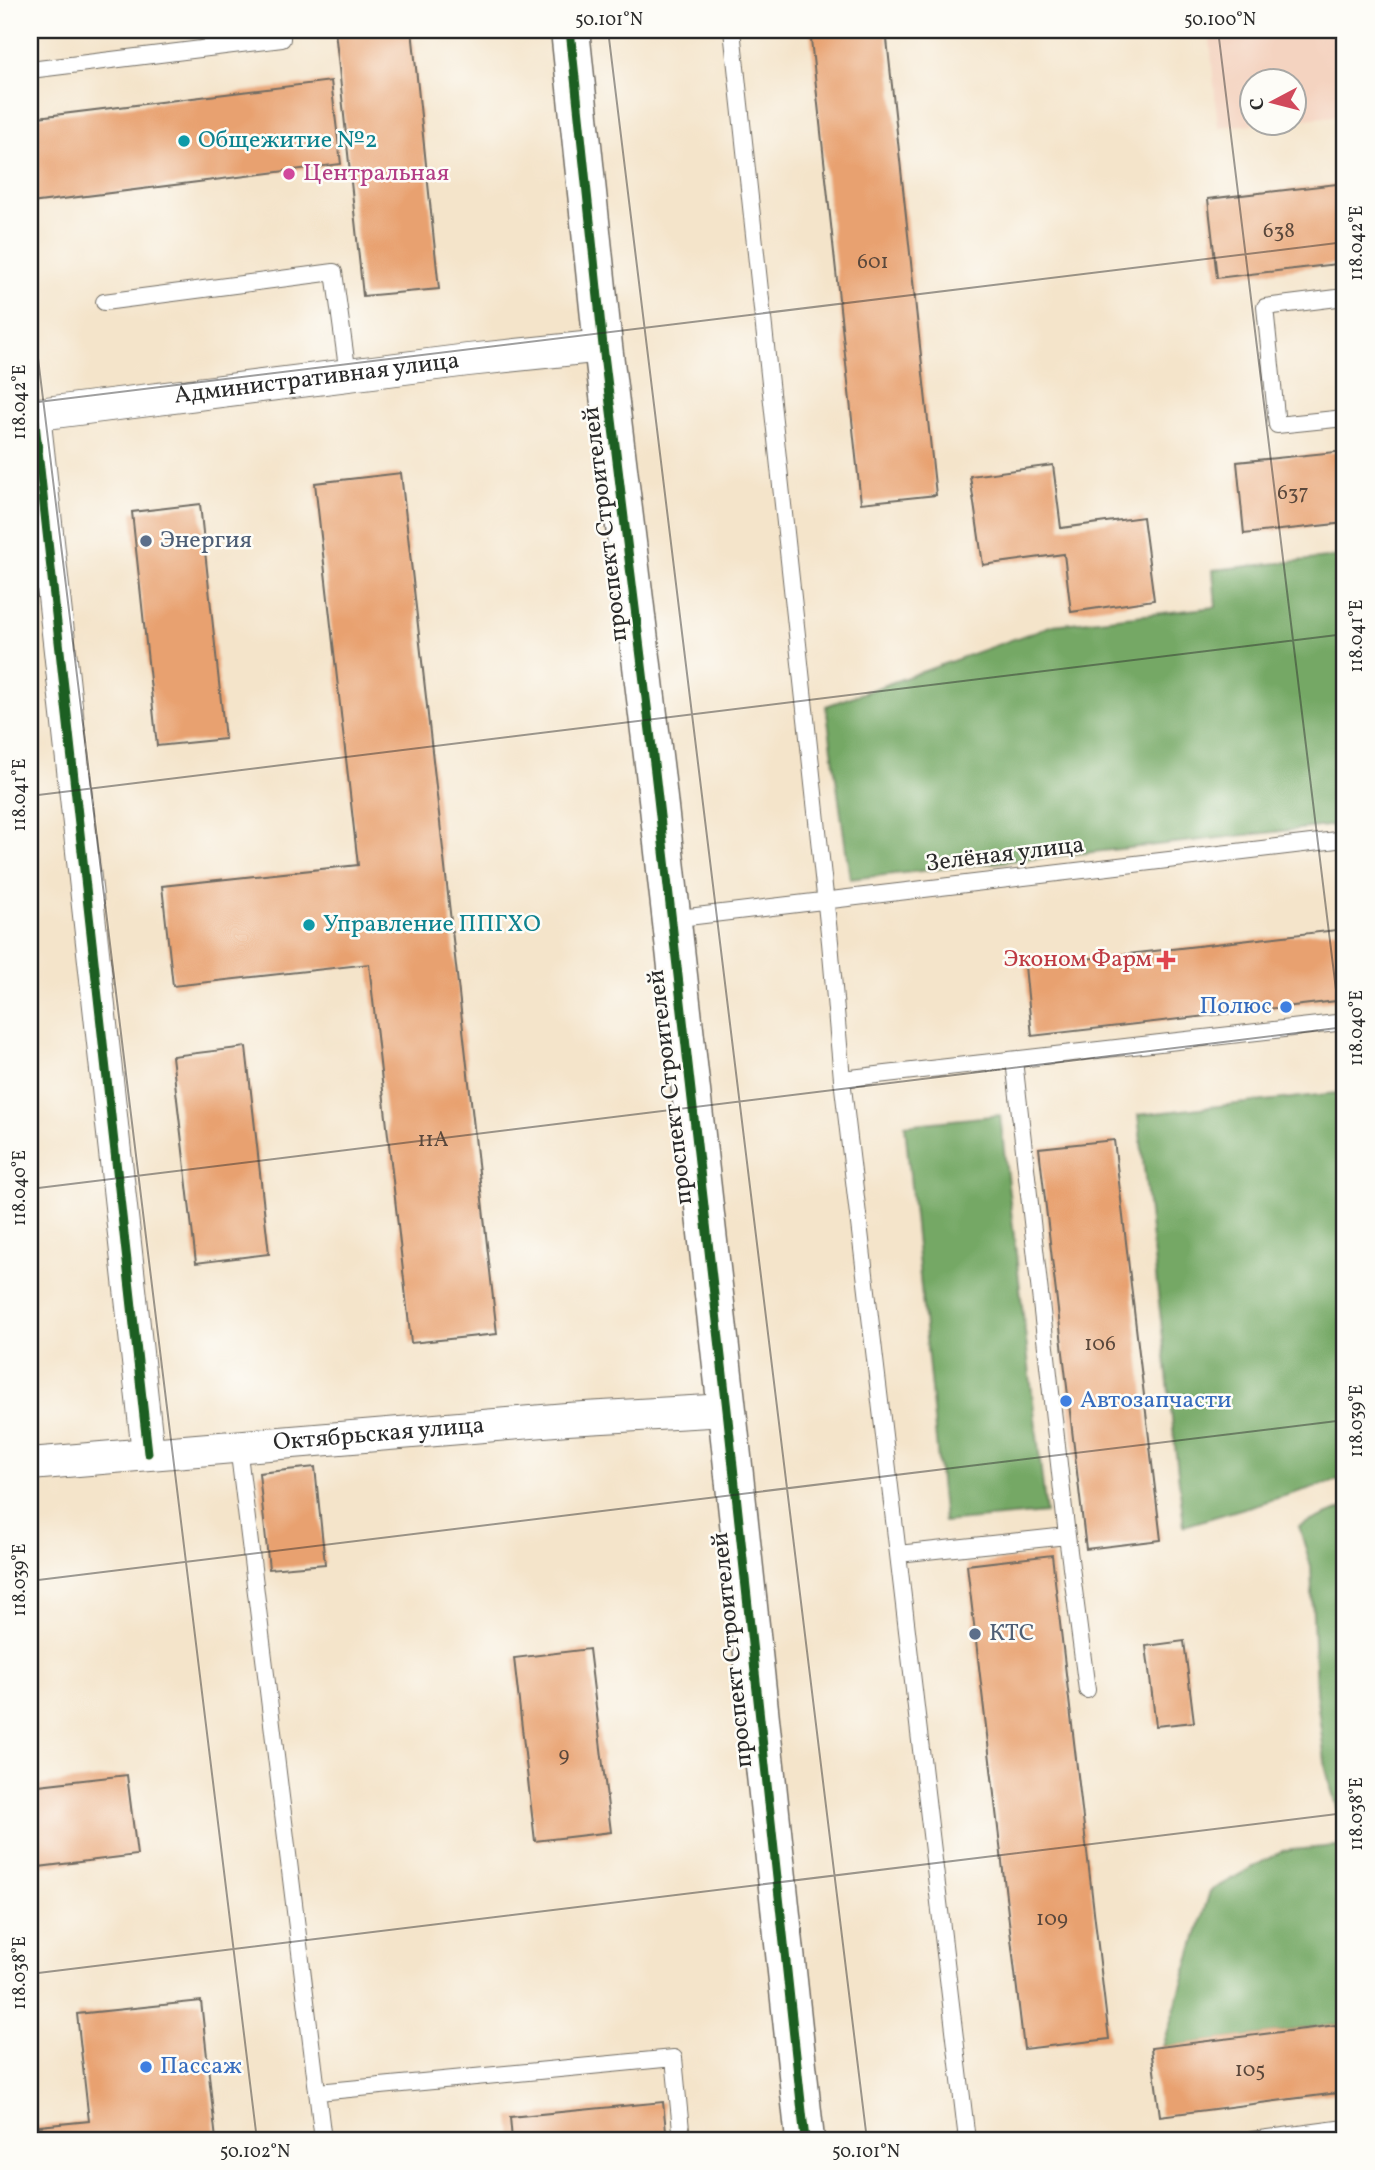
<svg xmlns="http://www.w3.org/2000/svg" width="1375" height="2170" viewBox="0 0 1375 2170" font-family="Vollkorn,serif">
  <rect width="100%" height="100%" fill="#fdfcf7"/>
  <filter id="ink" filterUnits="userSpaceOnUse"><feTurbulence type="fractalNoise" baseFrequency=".0143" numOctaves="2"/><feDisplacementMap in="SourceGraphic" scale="14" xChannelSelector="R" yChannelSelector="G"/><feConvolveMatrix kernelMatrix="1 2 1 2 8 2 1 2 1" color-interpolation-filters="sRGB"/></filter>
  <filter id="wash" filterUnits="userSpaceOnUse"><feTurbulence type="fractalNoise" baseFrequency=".00686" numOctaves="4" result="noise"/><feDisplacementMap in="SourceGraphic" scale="28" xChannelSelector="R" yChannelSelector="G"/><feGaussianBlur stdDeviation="1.57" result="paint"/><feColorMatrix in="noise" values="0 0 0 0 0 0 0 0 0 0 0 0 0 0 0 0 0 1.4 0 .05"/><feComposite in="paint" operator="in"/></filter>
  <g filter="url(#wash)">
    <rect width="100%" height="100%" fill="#f4e4ca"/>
    <path fill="#f4d3c0" d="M1209,30H1345V115L1295,120L1294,80H1252V122L1264,123L1218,127Z"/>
    <path fill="#74a865" stroke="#506a48" stroke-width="2" d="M1345,556V824L850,879L826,706L1053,625L1216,607L1213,570Z
      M1345,1092V1478L1184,1526L1138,1115Z
      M1000,1115L1046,1513L944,1522L905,1125Z
      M1345,1507V1840L1326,1769L1316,1692L1311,1567L1299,1526Z
      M1345,1845V2024L1163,2047L1210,1891L1282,1851Z"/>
    <g id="blocks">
      <path fill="#e8a16f" d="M335,30H412L439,289L363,296Z
        M810,30H886L936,495L861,503Z
        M331,81L341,164L30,203V118Z
        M1345,183V263L1217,278L1208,199Z
        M1345,451V523L1244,534L1237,462Z
        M1053,465L1061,528L1143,517L1154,600L1071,612L1064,554L983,565L970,476Z
        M401,473L497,1334L411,1343L369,964L173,986L162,886L358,865L315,483Z
        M200,504L225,739L157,746L132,512Z
        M30,561L36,597L30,598Z
        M1345,929V1000L1032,1036L1025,966Z
        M246,1047L269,1254L196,1263L172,1056Z
        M1114,1140L1161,1540L1086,1549L1039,1148Z
        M315,1467L325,1564L269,1569L259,1473Z
        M1052,1555L1109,2039L1024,2049L967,1565Z
        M1184,1641L1194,1722L1156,1726L1146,1646Z
        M589,1649L611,1832L535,1841L514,1658Z
        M127,1775L137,1855L30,1868V1786Z
        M201,2001L216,2140H30V2127L89,2121L77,2014Z
        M1345,2024V2092L1160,2116L1151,2048Z
        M663,2102L667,2140H512L510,2117Z"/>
    </g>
  </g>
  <g filter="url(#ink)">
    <use href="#blocks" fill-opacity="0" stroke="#716c63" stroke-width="2"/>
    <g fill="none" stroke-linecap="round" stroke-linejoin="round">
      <defs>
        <path id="service" d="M732,30L830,942L842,1079L967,2140
          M30,70L282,39V30
          M1345,297L1265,307L1277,425L1345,418
          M104,302L334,272L348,375
          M671,919L1345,839
          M1014,1060L1067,1536L1087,1690
          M842,1079L1345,1022
          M238,1446L323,2140
          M898,1554L1067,1536
          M318,2092L674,2058L682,2140
          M1252,2140L1345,2128"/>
        <g id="minor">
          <path d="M34,414L148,1453"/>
          <path id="s1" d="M30,415L468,360L603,346"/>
          <path id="s2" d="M30,1464L567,1419L727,1410"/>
        </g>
        <path id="tertiary" d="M570,30L603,346L655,772L727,1410L805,2140"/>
      </defs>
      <use href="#service" stroke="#716c63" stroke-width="18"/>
      <use href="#minor" stroke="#716c63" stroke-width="34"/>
      <use href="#tertiary" stroke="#716c63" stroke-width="41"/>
      <use href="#service" stroke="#fff" stroke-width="16"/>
      <use href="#minor" stroke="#fff" stroke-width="32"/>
      <use href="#tertiary" stroke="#fff" stroke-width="38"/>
      <defs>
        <path id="cycleway" d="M570,30L603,346L655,772L727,1410L805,2140
          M30,415L34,414L148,1453"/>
      </defs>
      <use href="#cycleway" stroke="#fdfcf7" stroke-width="13"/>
      <use href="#cycleway" stroke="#1b5e20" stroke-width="9"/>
    </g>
  </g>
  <path fill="none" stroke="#2b2b2b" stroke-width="2" stroke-opacity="0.45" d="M608,30L867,2140M1218,30L1345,1063M30,293L257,2140M30,403L1345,242M30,796L1345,634M30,1189L1345,1027M30,1581L1345,1420M30,1974L1345,1813"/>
  <g fill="#0f9aa8" stroke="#fdfcf7" stroke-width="2.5">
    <circle cx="184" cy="141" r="7"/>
    <circle cx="309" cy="925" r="7"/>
  </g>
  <circle fill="#d1479c" stroke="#fdfcf7" stroke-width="2.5" cx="289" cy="174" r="7"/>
  <g fill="#5c6f8a" stroke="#fdfcf7" stroke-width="2.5">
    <circle cx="146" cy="541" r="7"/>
    <circle cx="975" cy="1634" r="7"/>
  </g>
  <path fill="#e0444e" stroke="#fdfcf7" stroke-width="2.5" d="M1162.5 949.5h7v7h7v7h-7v7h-7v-7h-7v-7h7z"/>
  <g fill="#3f7fe0" stroke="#fdfcf7" stroke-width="2.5">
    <circle cx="1286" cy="1007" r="7"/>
    <circle cx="1066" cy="1401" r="7"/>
    <circle cx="146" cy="2067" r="7"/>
  </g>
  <g text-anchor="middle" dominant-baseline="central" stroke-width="5" stroke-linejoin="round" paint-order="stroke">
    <g font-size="21" fill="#5a483c">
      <text x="1279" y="231">638</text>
      <text x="873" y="262">601</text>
      <text x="1293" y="493">637</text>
      <text x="433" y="1140">11А</text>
      <text x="1100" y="1344">106</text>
      <text x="564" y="1755">9</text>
      <text x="1052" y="1919">109</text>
      <text x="1250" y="2070">105</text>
    </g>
    <g font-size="24" fill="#0d838f" stroke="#fdfcf7" text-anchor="start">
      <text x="198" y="141">Общежитие №2</text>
      <text x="323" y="925">Управление ППГХО</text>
    </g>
    <g font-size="24" fill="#b23c85" stroke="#fdfcf7" text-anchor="start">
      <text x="303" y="174">Центральная</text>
    </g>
    <g font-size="24" fill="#2b2b2b" stroke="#fdfcf7">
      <text stroke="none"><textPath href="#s1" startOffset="289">Административная улица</textPath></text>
      <text transform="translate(606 524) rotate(-97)">проспект Строителей</text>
      <text transform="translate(1005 855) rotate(-7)">Зелёная улица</text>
      <text transform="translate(671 1087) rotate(-97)">проспект Строителей</text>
      <text stroke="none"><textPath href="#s2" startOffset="350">Октябрьская улица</textPath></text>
      <text transform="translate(733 1650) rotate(-96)">проспект Строителей</text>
    </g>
    <g font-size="24" fill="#4e5e75" stroke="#fdfcf7" text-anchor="start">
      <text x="160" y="541">Энергия</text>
      <text x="989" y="1634">КТС</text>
    </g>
    <g font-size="24" fill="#be3a42" stroke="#fdfcf7" text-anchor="end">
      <text x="1152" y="960">Эконом Фарм</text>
    </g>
    <g font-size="24" fill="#366cbe" stroke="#fdfcf7" text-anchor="start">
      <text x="1272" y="1007" text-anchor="end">Полюс</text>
      <text x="1080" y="1401">Автозапчасти</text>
      <text x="160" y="2067">Пассаж</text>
    </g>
  </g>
  <rect width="1375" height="2170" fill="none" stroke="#fdfcf7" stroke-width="77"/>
  <g transform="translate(1273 102) rotate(263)"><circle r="33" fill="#fdfcf7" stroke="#a9a8a5" stroke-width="2"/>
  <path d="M0-5L12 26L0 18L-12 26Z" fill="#d1495b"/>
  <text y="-10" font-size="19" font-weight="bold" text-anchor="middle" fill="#2b2b2b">С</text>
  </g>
  <rect x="38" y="38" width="1298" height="2094" fill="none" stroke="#2b2b2b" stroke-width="2.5"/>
  <g font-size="18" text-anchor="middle" fill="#2b2b2b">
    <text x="609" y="25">50.101°N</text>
    <text x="1220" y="25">50.100°N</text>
    <text transform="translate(1356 243) rotate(-90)" y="6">118.042°E</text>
    <text transform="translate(19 402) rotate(-90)" y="6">118.042°E</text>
    <text transform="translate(1356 636) rotate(-90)" y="6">118.041°E</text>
    <text transform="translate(19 795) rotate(-90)" y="6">118.041°E</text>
    <text transform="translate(1356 1028) rotate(-90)" y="6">118.040°E</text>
    <text transform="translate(19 1188) rotate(-90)" y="6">118.040°E</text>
    <text transform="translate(1356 1421) rotate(-90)" y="6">118.039°E</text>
    <text transform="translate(19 1580) rotate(-90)" y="6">118.039°E</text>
    <text transform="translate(1356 1814) rotate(-90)" y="6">118.038°E</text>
    <text transform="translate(19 1973) rotate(-90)" y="6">118.038°E</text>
    <text x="255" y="2157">50.102°N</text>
    <text x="866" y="2157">50.101°N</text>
  </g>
</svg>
